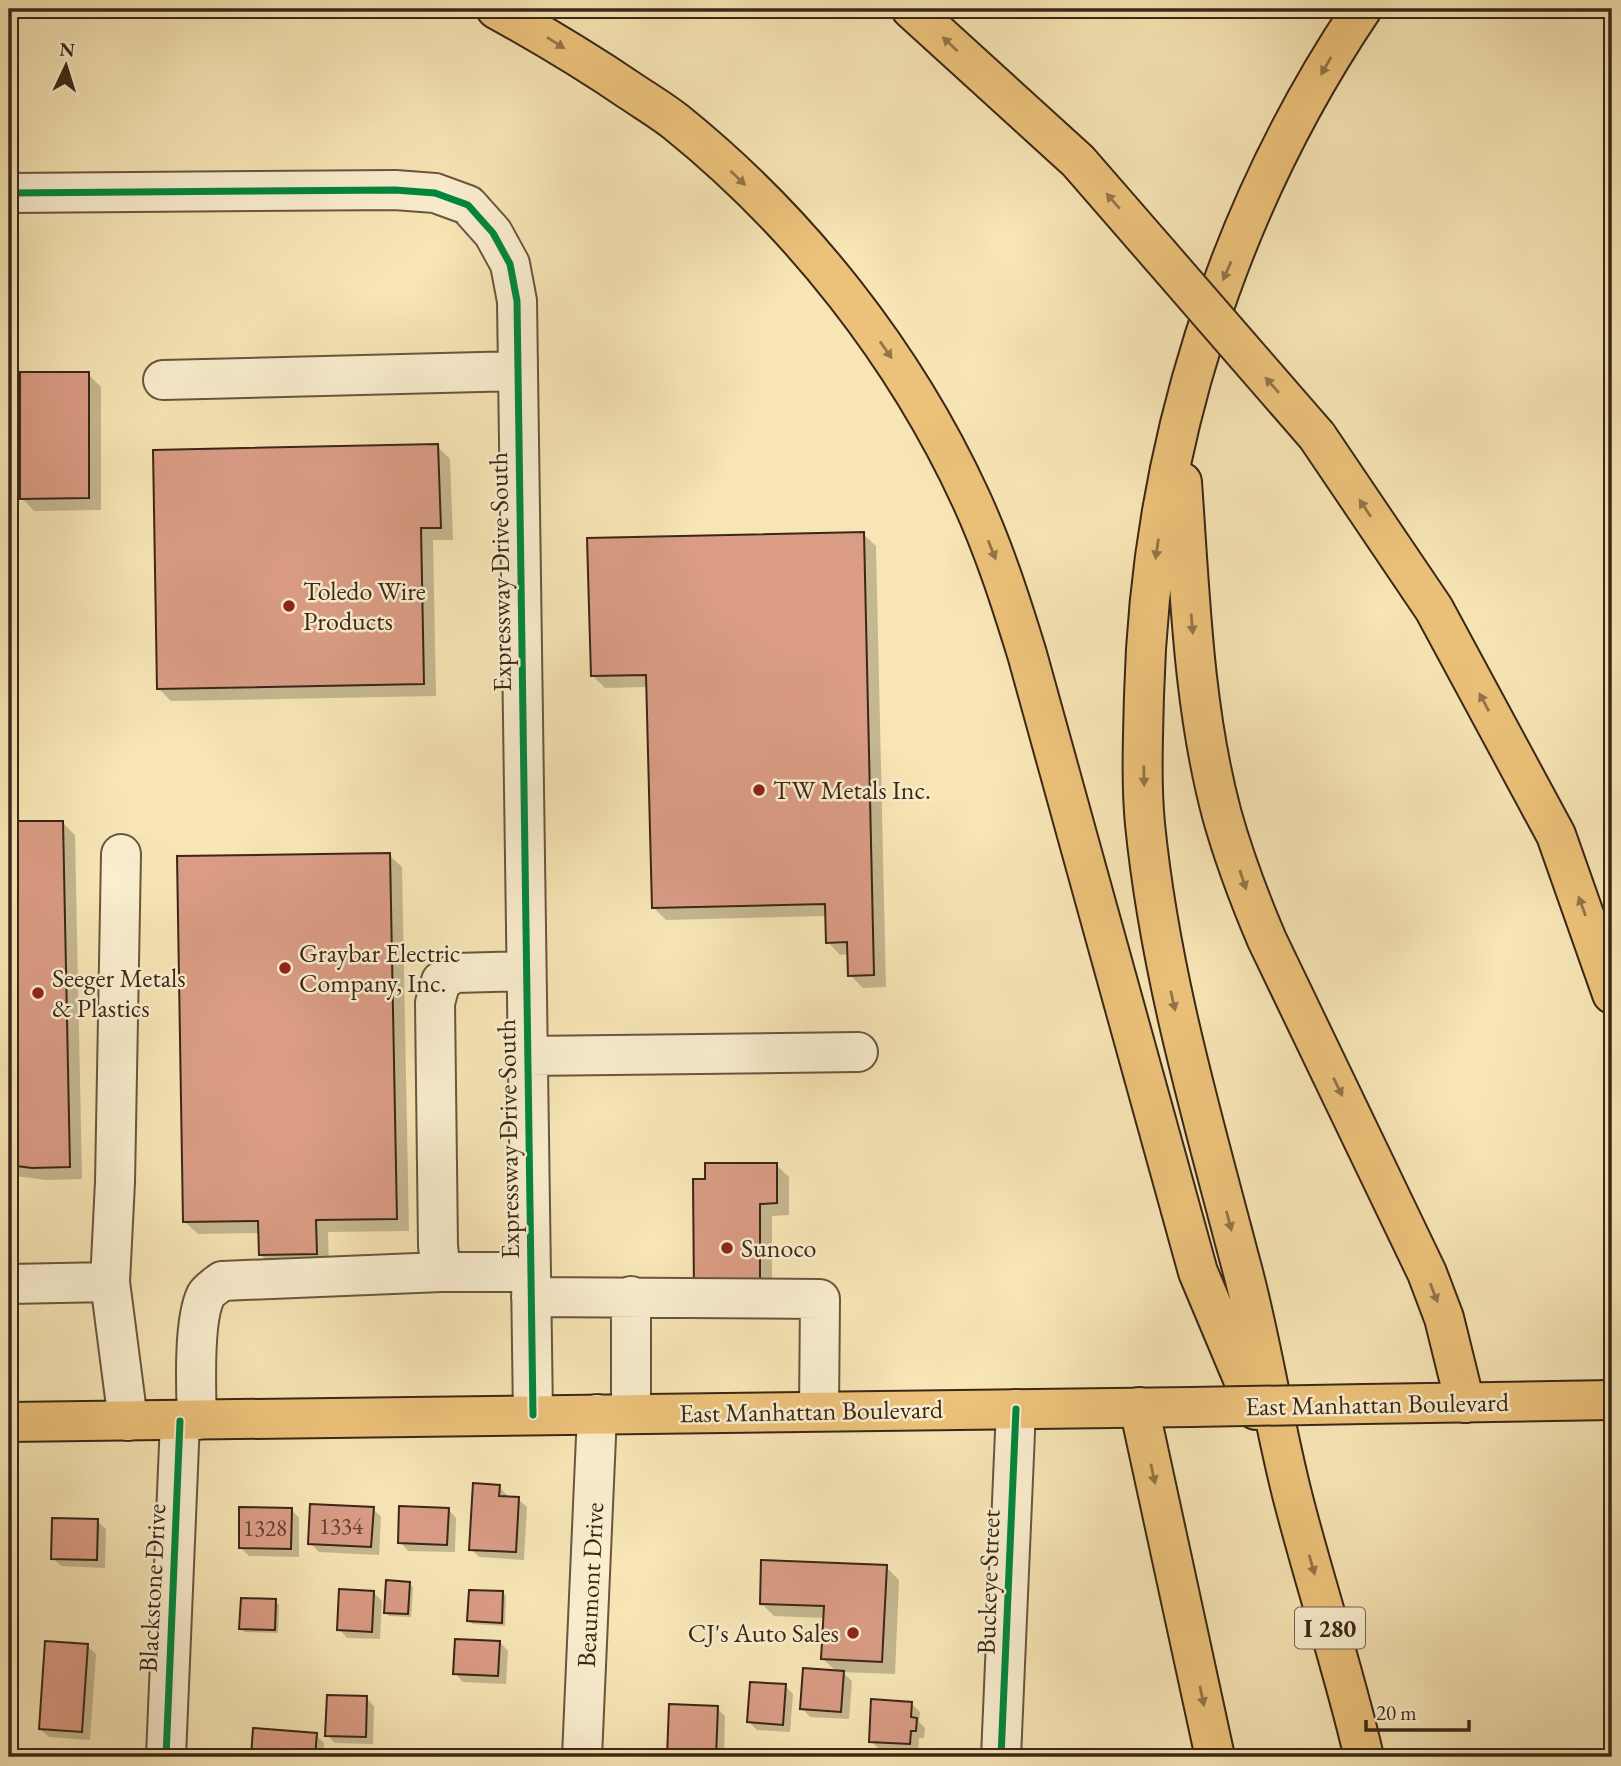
<svg xmlns="http://www.w3.org/2000/svg" width="1621" height="1766" viewBox="0 0 1621 1766" font-family="'EB Garamond',serif">
  <rect width="100%" height="100%" fill="#f7e5b5"/>
  <filter id="stains"><feTurbulence type="fractalNoise" baseFrequency=".00286" numOctaves="4"/><feColorMatrix values="0 0 0 0 .2 0 0 0 0 .09 0 0 0 0 .02 0 0 0 .5 -.17"/></filter>
  <radialGradient id="worn" r=".72"><stop offset=".6" stop-color="#630" stop-opacity="0"/><stop offset="1" stop-color="#630" stop-opacity=".3"/></radialGradient>
  <path fill="#0003" d="M88,374L101,387V510L34,511L22,498Z
    M437,446L450,459L453,540H433L436,696L171,701L158,688Z
    M863,534L876,546L886,987L863,988L850,975L849,954L840,955L828,942L827,916L666,920L653,907L648,687L605,688L592,675Z
    M9,823H63L75,835L82,1179L46,1180L15,1176L16,1240H9Z
    M389,855L402,867L409,1231L328,1232L329,1266L273,1267L260,1254V1233L198,1234L185,1222Z
    M776,1165L789,1177V1215L772,1216V1304L707,1181Z
    M499,1487L507,1495V1498L518,1499L527,1507L524,1560L479,1557L471,1549Z
    M291,1509L299,1518V1557L249,1556L241,1548Z
    M373,1509L381,1517L379,1555L319,1552L310,1543Z
    M448,1509L456,1518L455,1552L408,1551L400,1542Z
    M9,1515L16,1523L13,1629H9Z
    M97,1521L106,1529L105,1568L61,1566L53,1558Z
    M886,1567L899,1580L895,1674L842,1672L852,1681L849,1719L810,1717L802,1708L837,1672L823,1659L825,1618L774,1616L761,1603Z
    M409,1584L413,1587L411,1617L389,1616L386,1612Z
    M502,1592L506,1596L505,1626L473,1624L469,1621Z
    M374,1593L382,1601L380,1639L347,1638L339,1629Z
    M275,1601L279,1605L278,1633L245,1632L241,1628Z
    M500,1642L508,1651L506,1684L463,1682L455,1673Z
    M87,1646L96,1654L90,1740L49,1737L40,1729Z
    M785,1686L793,1694L790,1732L757,1730L749,1722Z
    M366,1698L374,1706L373,1744L335,1743L327,1735Z
    M911,1703L920,1712L919,1722L925,1728L924,1738H919L918,1752L879,1749L871,1741Z
    M671,1706L717,1708L725,1716L724,1757H669Z
    M254,1730L316,1735L324,1743L323,1757H253Z"/>
  <path fill="#da9c85" stroke="#3a2717" stroke-width="2" d="M20,372H89V498L20,499Z
    M438,444L441,528H421L424,684L157,689L153,450Z
    M864,532L874,975L848,976L847,942L826,943L825,904L652,908L646,675L591,676L587,538Z
    M9,821H63L70,1167L32,1168L9,1165Z
    M390,853L397,1219L316,1220L317,1254L259,1255L258,1221L183,1222L177,856Z
    M705,1163H777V1203L760,1204V1292L694,1293L693,1179H705Z
    M473,1483L500,1485L499,1496L519,1497L516,1552L469,1550Z
    M310,1504L374,1507L371,1547L308,1544Z
    M399,1506L449,1508L447,1545L398,1543Z
    M239,1507L292,1508L291,1549L239,1548Z
    M52,1518L98,1519L97,1560L51,1559Z
    M761,1560L887,1565L882,1662L821,1659L824,1606L760,1604Z
    M386,1580L410,1582L408,1614L384,1613Z
    M339,1589L374,1591L372,1632L337,1630Z
    M469,1590L503,1591L502,1623L467,1621Z
    M241,1598L276,1599L275,1630L239,1629Z
    M455,1639L500,1641L498,1676L453,1674Z
    M45,1641L88,1644L82,1732L39,1729Z
    M803,1668L844,1671L841,1712L800,1709Z
    M750,1682L786,1684L783,1725L747,1722Z
    M327,1695L367,1696L366,1737L325,1736Z
    M871,1699L912,1702L911,1717L917,1718L916,1731H911L910,1744L869,1742Z
    M669,1704L718,1706L716,1757H667Z
    M253,1728L317,1733L315,1757H251Z
    M22,1750L62,1753V1757H22Z
    M797,1753L907,1757H796Z"/>
  <g fill="none" stroke-linecap="round" stroke-linejoin="round">
    <defs>
      <path id="minor" d="M9,193L395,190L435,193L468,205L493,233L510,264L517,301L533,1415
        M163,380L518,371
        M121,854L115,1182L110,1282L128,1421
        M526,971L455,973L441,981L435,1003L438,1246L441,1272H531
        M527,1056L858,1052
        M9,1284L110,1282
        M631,1296V1414
        M531,1297L820,1299L819,1411
        M197,1420C196,1391 193,1320 206,1295C209,1290 217,1285 222,1281L441,1272
        M166,1757L180,1421
        M582,1757L597,1414
        M1001,1757L1016,1409"/>
      <path id="major" d="M1364,1404L1612,1400
        M9,1422L1191,1407"/>
      <path id="highway" d="M496,9C543,35 588,62 632,92C647,102 662,111 676,122C800,222 905,355 971,499C994,549 1011,602 1027,654L1198,1272L1256,1410
        M911,9L1078,161L1158,253
        M1362,9C1226,211 1150,453 1144,696C1143,738 1141,782 1145,824C1160,974 1202,1116 1240,1261C1262,1340 1273,1422 1294,1502C1316,1587 1344,1671 1364,1757
        M1317,436L1434,609L1556,835L1612,994
        M1182,482C1190,593 1193,707 1222,815C1234,858 1250,900 1267,940L1427,1273L1444,1318L1465,1403
        M1139,1407L1215,1757"/>
    </defs>
    <use href="#minor" stroke="#69563e" stroke-width="42"/>
    <use href="#major" stroke="#3a2717" stroke-width="42"/>
    <use href="#highway" stroke="#3a2717" stroke-width="42"/>
    <use href="#minor" stroke="#faeecf" stroke-width="38"/>
    <use href="#major" stroke="#ecc27a" stroke-width="38"/>
    <use href="#highway" stroke="#ecc27a" stroke-width="38"/>
    <defs>
      <path id="major-bridge" d="M1191,1407L1364,1404"/>
      <path id="highway-bridge" d="M1158,253L1317,436"/>
    </defs>
    <use href="#major-bridge" stroke="#3a2717" stroke-width="42" stroke-linecap="butt"/>
    <use href="#highway-bridge" stroke="#3a2717" stroke-width="42" stroke-linecap="butt"/>
    <use href="#major-bridge" stroke="#ecc27a" stroke-width="38"/>
    <use href="#highway-bridge" stroke="#ecc27a" stroke-width="38"/>
    <defs>
      <path id="cycleway" d="M9,193L395,190L435,193L468,205L493,233L510,264L517,301L533,1415
        M166,1757L180,1421
        M1001,1757L1016,1409"/>
    </defs>
    <use href="#cycleway" stroke="#faeecf" stroke-width="11"/>
    <use href="#cycleway" stroke="#00873e" stroke-width="7"/>
  </g>
  <defs><path id="oneway-solid" d="M-6-.8H1V-3.2L6.5 0L1 3.2V.8H-6Z" transform="scale(1.75)"/></defs>
  <g fill="#937448">
    <use href="#oneway-solid" transform="translate(556 43) rotate(32)"/>
    <use href="#oneway-solid" transform="translate(950 44) rotate(-137)"/>
    <use href="#oneway-solid" transform="translate(1326 66) rotate(119)"/>
    <use href="#oneway-solid" transform="translate(738 178) rotate(44)"/>
    <use href="#oneway-solid" transform="translate(1113 201) rotate(-131)"/>
    <use href="#oneway-solid" transform="translate(1227 271) rotate(113)"/>
    <use href="#oneway-solid" transform="translate(886 350) rotate(55)"/>
    <use href="#oneway-solid" transform="translate(1272 385) rotate(-131)"/>
    <use href="#oneway-solid" transform="translate(1365 508) rotate(-124)"/>
    <use href="#oneway-solid" transform="translate(1157 549) rotate(98)"/>
    <use href="#oneway-solid" transform="translate(992 550) rotate(68)"/>
    <use href="#oneway-solid" transform="translate(1192 624) rotate(85)"/>
    <use href="#oneway-solid" transform="translate(1484 702) rotate(-118)"/>
    <use href="#oneway-solid" transform="translate(1144 776) rotate(89)"/>
    <use href="#oneway-solid" transform="translate(1243 880) rotate(72)"/>
    <use href="#oneway-solid" transform="translate(1582 906) rotate(-110)"/>
    <use href="#oneway-solid" transform="translate(1173 1001) rotate(77)"/>
    <use href="#oneway-solid" transform="translate(1338 1087) rotate(64)"/>
    <use href="#oneway-solid" transform="translate(1229 1221) rotate(75)"/>
    <use href="#oneway-solid" transform="translate(1434 1293) rotate(69)"/>
    <use href="#oneway-solid" transform="translate(1153 1474) rotate(78)"/>
    <use href="#oneway-solid" transform="translate(1312 1565) rotate(74)"/>
    <use href="#oneway-solid" transform="translate(1202 1696) rotate(78)"/>
  </g>
  <g fill="#8f2418" stroke="#faeecf" stroke-width="2.5">
    <circle cx="289" cy="606" r="7"/>
    <circle cx="759" cy="790" r="7"/>
    <circle cx="285" cy="968" r="7"/>
    <circle cx="38" cy="993" r="7"/>
    <circle cx="727" cy="1248" r="7"/>
    <circle cx="853" cy="1633" r="7"/>
  </g>
  <g text-anchor="middle" dominant-baseline="central" stroke-width="5" stroke-linejoin="round" paint-order="stroke">
    <g font-size="23" fill="#624432">
      <text x="341" y="1526">1334</text>
      <text x="265" y="1528">1328</text>
    </g>
    <rect fill="#faeecf" stroke="#74634e" stroke-width="2" x="1295" y="1607.5" width="70" height="41" rx="5"/>
    <g font-size="24" font-weight="bold" fill="#3a2717">
      <text x="1330" y="1628">I 280</text>
    </g>
    <g font-size="26" fill="#3a2717" stroke="#faeecf">
      <text transform="translate(500 572) rotate(-91)">Expressway Drive South</text>
      <text transform="translate(508 1139) rotate(-91)">Expressway Drive South</text>
      <text transform="translate(1377 1404) rotate(-1)">East Manhattan Boulevard</text>
      <text transform="translate(811 1411) rotate(-1)">East Manhattan Boulevard</text>
      <text transform="translate(988 1582) rotate(-88)">Buckeye Street</text>
      <text transform="translate(590 1585) rotate(-87)">Beaumont Drive</text>
      <text transform="translate(152 1588) rotate(-87)">Blackstone Drive</text>
    </g>
    <g font-size="26" fill="#3a2717" stroke="#faeecf" text-anchor="start">
      <text x="303" y="591">Toledo Wire<tspan x="303" dy="30">Products</tspan></text>
      <text x="773" y="790">TW Metals Inc.</text>
      <text x="299" y="953">Graybar Electric<tspan x="299" dy="30">Company, Inc.</tspan></text>
      <text x="52" y="978">Seeger Metals<tspan x="52" dy="30">&amp; Plastics</tspan></text>
      <text x="741" y="1248">Sunoco</text>
      <text x="839" y="1633" text-anchor="end">CJ's Auto Sales</text>
    </g>
  </g>
  <rect width="1621" height="1766" fill="none" stroke="#f7e5b5" stroke-width="35"/>
  <rect x="10" y="10" width="1600" height="1745" fill="none" stroke="#3a2717" stroke-width="3.5"/>
  <rect x="18" y="18" width="1586" height="1731" fill="none" stroke="#3a2717" stroke-width="2"/>
  <g transform="translate(66 66) rotate(4)" stroke="#faeecf" stroke-width="5" paint-order="stroke">
  <path d="M0-5L12 26L0 18L-12 26Z" fill="#3a2717"/>
  <text y="-10" font-size="19" font-weight="bold" text-anchor="middle" fill="#3a2717">N</text>
  </g>
  <path d="M1366 1720v10h103v-10" fill="none" stroke="#3a2717" stroke-width="3.5"/>
  <text x="1376" y="1720" font-size="21" fill="#3a2717" stroke="#faeecf" stroke-width="5" paint-order="stroke">20 m</text>
  <rect width="100%" height="100%" filter="url(#stains)"/>
  <rect width="100%" height="100%" fill="url(#worn)"/>
</svg>
